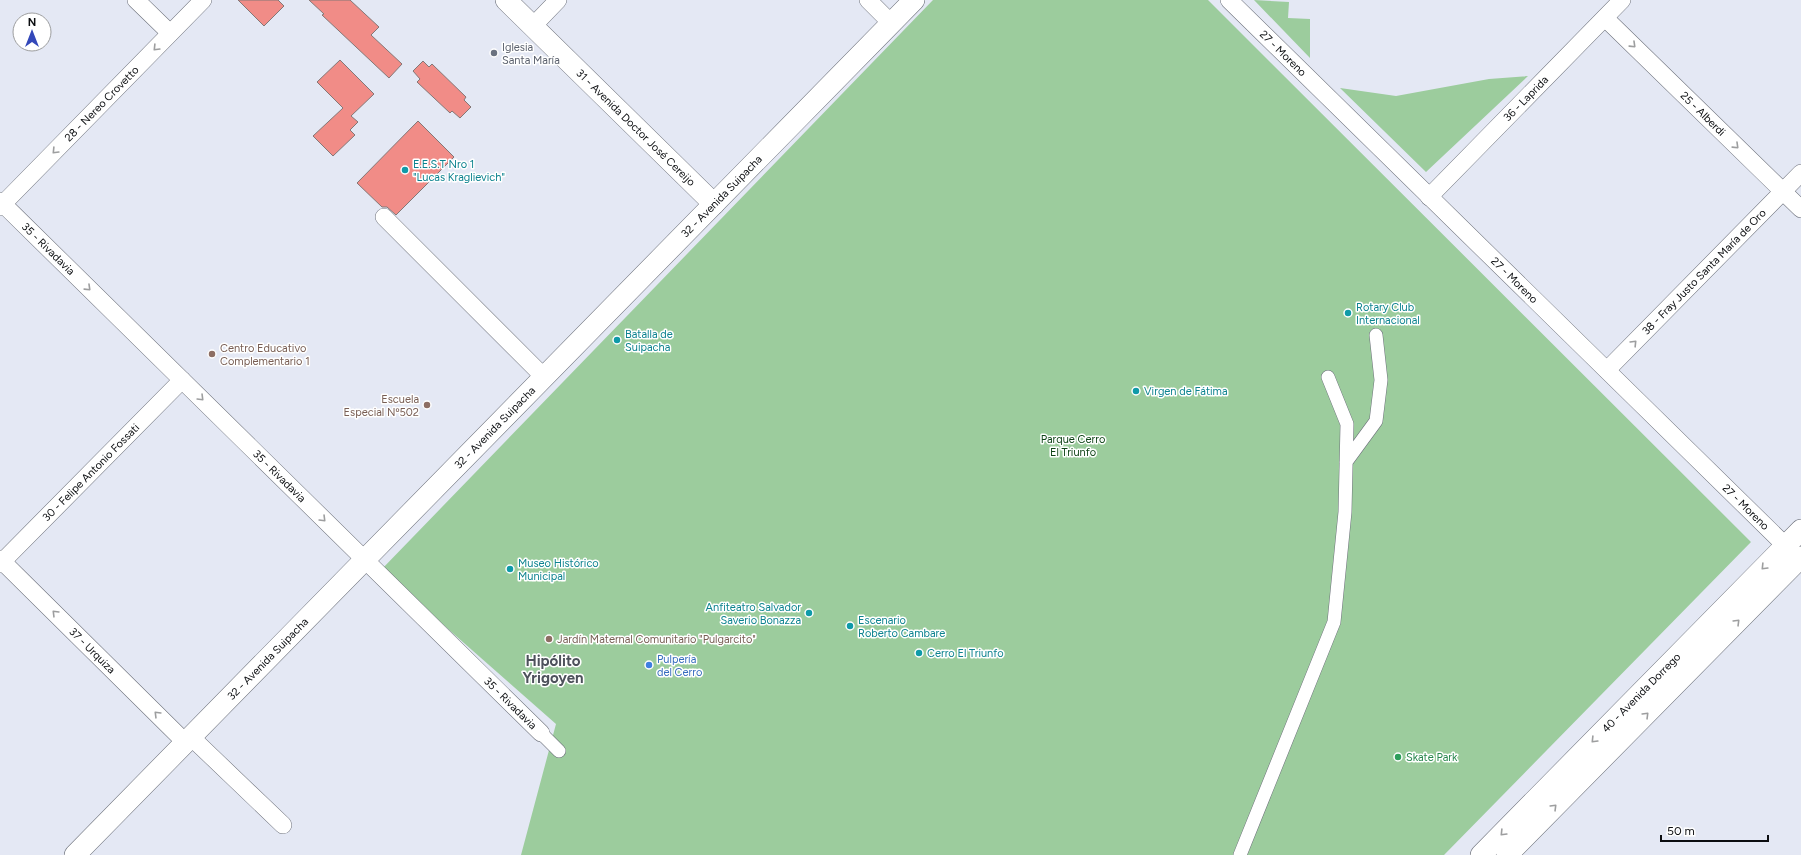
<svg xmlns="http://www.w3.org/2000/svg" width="1801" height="855" viewBox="0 0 1801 855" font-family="Figtree,sans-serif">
  <rect width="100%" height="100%" fill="#e4e8f4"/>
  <path fill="#9ccc9d" d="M933,0H1208L1751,542L1444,855H521L556,724L381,570Z
    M1254,0L1289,2L1288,18L1310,19V58Z
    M1528,76L1426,172L1340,88L1396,96L1489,79Z"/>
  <path fill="#f18c87" stroke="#847776" d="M238,0H278L284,6L264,26Z
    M309,0H350L379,27L371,35L402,64L389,78L322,15L324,14Z
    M340,60L374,94L351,116L358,122L350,130L355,135L333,156L313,136L343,108L317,82Z
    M423,61L429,67L432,64L466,97L464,100L471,107L460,118L452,111L450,113L417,82L420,79L413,71Z
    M418,121L454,157L396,215L387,207H382L357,183Z"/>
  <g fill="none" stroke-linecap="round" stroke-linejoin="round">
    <defs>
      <path id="pedestrian" d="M1346,462L1376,421L1381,380L1376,335
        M541,733L559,751
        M1240,855L1334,622L1345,512L1347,424L1328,377"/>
      <g id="minor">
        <path d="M136,0L170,33"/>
        <path d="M868,0L891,23"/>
        <path id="s1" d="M1229,0L1794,554"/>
        <path id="s2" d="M1605,18L1801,209"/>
        <path d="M533,26L558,0"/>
        <path id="s3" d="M1429,197L1622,0"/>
        <path id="s4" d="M0,201L541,733"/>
        <path id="s5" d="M0,207L203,0"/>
        <path d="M384,217L544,377"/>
        <path id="s6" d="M1607,370L1801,173"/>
        <path id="s7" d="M0,559L185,742"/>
        <path id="s8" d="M0,564L182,380"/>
        <path d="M190,736L283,825"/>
      </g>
      <g id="tertiary">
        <path id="s9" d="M506,0L714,204"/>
        <path id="s10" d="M75,855L914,0"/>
        <path id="s11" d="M1481,855L1801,530"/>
        <path d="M1507,855L1801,557"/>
      </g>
    </defs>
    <use href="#pedestrian" stroke="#6c707a" stroke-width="14"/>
    <use href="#minor" stroke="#6c707a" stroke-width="18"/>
    <use href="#tertiary" stroke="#6c707a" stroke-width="22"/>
    <use href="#pedestrian" stroke="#fff" stroke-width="13"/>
    <use href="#minor" stroke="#fff" stroke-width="17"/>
    <use href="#tertiary" stroke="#fff" stroke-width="21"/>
  </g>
  <defs><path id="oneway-chevron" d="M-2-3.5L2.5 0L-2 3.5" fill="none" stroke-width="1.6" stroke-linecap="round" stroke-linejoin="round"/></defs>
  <g stroke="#9d9e9f">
    <use href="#oneway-chevron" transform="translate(1633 45) rotate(44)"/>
    <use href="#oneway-chevron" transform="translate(156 48) rotate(134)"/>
    <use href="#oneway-chevron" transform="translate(1736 146) rotate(44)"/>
    <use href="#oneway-chevron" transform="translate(55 151) rotate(134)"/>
    <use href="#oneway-chevron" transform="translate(88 288) rotate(44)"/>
    <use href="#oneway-chevron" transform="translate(1634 343) rotate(-46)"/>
    <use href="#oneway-chevron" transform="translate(201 398) rotate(45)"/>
    <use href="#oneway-chevron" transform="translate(323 519) rotate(45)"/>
    <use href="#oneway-chevron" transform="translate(1764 567) rotate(134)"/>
    <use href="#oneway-chevron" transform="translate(55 613) rotate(-135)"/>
    <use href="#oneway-chevron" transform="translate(1737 622) rotate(-45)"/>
    <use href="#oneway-chevron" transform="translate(157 714) rotate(-135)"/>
    <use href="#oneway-chevron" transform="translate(1646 715) rotate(-45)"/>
    <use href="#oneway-chevron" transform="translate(1594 740) rotate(134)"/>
    <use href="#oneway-chevron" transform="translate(1554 807) rotate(-45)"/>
    <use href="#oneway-chevron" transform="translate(1503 833) rotate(134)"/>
  </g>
  <circle fill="#6b7280" stroke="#fff" stroke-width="1.5" cx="494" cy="53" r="4"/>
  <g fill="#0f9aa8" stroke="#fff" stroke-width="1.5">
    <circle cx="405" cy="170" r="4"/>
    <circle cx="1348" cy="313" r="4"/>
    <circle cx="617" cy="340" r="4"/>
    <circle cx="1136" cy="391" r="4"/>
    <circle cx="510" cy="569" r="4"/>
    <circle cx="809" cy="613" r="4"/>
    <circle cx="850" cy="626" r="4"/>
    <circle cx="919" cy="653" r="4"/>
  </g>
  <g fill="#8d6e63" stroke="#fff" stroke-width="1.5">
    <circle cx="212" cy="354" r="4"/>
    <circle cx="427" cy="405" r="4"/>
    <circle cx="549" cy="639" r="4"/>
  </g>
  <circle fill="#3f7fe0" stroke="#fff" stroke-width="1.5" cx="649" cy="665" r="4"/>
  <circle fill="#2e9e5b" stroke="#fff" stroke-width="1.5" cx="1398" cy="757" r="4"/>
  <g text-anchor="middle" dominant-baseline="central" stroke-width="3" stroke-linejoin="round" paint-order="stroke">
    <g font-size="11" fill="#5b616d" stroke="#fff" text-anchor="start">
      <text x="502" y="47">Iglesia<tspan x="502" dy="13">Santa María</tspan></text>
    </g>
    <g font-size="11" fill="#0b0d10" stroke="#fff">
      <text stroke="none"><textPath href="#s1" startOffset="76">27 - Moreno</textPath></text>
      <text stroke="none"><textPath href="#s3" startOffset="138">36 - Laprida</textPath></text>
      <text stroke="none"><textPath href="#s5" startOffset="145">28 - Nereo Crovetto</textPath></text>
      <text stroke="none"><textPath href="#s2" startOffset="137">25 - Alberdi</textPath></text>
      <text stroke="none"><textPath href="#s9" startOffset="182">31 - Avenida Doctor José Cereijo</textPath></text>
      <text stroke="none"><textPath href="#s10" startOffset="923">32 - Avenida Suipacha</textPath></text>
      <text stroke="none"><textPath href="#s4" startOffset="68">35 - Rivadavia</textPath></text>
      <text stroke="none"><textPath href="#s6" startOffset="138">38 - Fray Justo Santa María de Oro</textPath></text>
      <text stroke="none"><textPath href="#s1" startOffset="400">27 - Moreno</textPath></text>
      <text stroke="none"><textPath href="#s10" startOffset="599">32 - Avenida Suipacha</textPath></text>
      <text stroke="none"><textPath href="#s8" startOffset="129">30 - Felipe Antonio Fossati</textPath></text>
      <text stroke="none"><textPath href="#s4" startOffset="392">35 - Rivadavia</textPath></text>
      <text stroke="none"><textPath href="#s1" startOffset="724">27 - Moreno</textPath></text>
      <text stroke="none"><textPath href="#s7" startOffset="130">37 - Urquiza</textPath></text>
      <text stroke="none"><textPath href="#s10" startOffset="275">32 - Avenida Suipacha</textPath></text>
      <text stroke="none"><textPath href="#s11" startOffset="228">40 - Avenida Dorrego</textPath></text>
      <text stroke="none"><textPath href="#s4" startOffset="716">35 - Rivadavia</textPath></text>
    </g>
    <g font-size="11" fill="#0d838f" stroke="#fff" text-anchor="start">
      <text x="413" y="164">E.E.S.T Nro 1<tspan x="413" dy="13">"Lucas Kraglievich"</tspan></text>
      <text x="1356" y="307">Rotary Club<tspan x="1356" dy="13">Internacional</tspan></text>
      <text x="625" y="334">Batalla de<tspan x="625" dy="13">Suipacha</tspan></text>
      <text x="1144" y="391">Virgen de Fátima</text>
      <text x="518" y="563">Museo Histórico<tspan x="518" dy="13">Municipal</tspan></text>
      <text x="801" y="607" text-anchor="end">Anfiteatro Salvador<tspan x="801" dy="13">Saverio Bonazza</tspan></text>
      <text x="858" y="620">Escenario<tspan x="858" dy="13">Roberto Cambare</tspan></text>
      <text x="927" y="653">Cerro El Triunfo</text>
    </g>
    <g font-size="11" fill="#785e54" stroke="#fff" text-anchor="start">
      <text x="220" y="348">Centro Educativo<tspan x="220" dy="13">Complementario 1</tspan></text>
      <text x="419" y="399" text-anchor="end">Escuela<tspan x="419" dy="13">Especial Nº502</tspan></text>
      <text x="557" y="639">Jardín Maternal Comunitario "Pulgarcito"</text>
    </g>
    <g font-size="11" fill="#0f4417" stroke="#fff">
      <text x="1073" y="439">Parque Cerro<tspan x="1073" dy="13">El Triunfo</tspan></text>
    </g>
    <g font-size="11" fill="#366cbe" stroke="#fff" text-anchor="start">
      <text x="657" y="659">Pulpería<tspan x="657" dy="13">del Cerro</tspan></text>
    </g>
    <g font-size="11" fill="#27864d" stroke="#fff" text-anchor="start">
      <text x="1406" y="757">Skate Park</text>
    </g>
    <g font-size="15" font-weight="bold" fill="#4d515b" stroke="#fff">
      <text x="553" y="661">Hipólito<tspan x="553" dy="17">Yrigoyen</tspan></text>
    </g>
  </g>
  <g transform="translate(32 32)"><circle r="19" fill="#ffffff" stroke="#9d9e9f"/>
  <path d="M0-3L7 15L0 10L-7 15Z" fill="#3348b9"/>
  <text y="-6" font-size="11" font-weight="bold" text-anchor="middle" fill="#0b0d10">N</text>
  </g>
  <path d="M1661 835v6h107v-6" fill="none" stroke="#0b0d10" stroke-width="2"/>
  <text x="1667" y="835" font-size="12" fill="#0b0d10" stroke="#ffffff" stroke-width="3" paint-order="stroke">50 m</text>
</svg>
